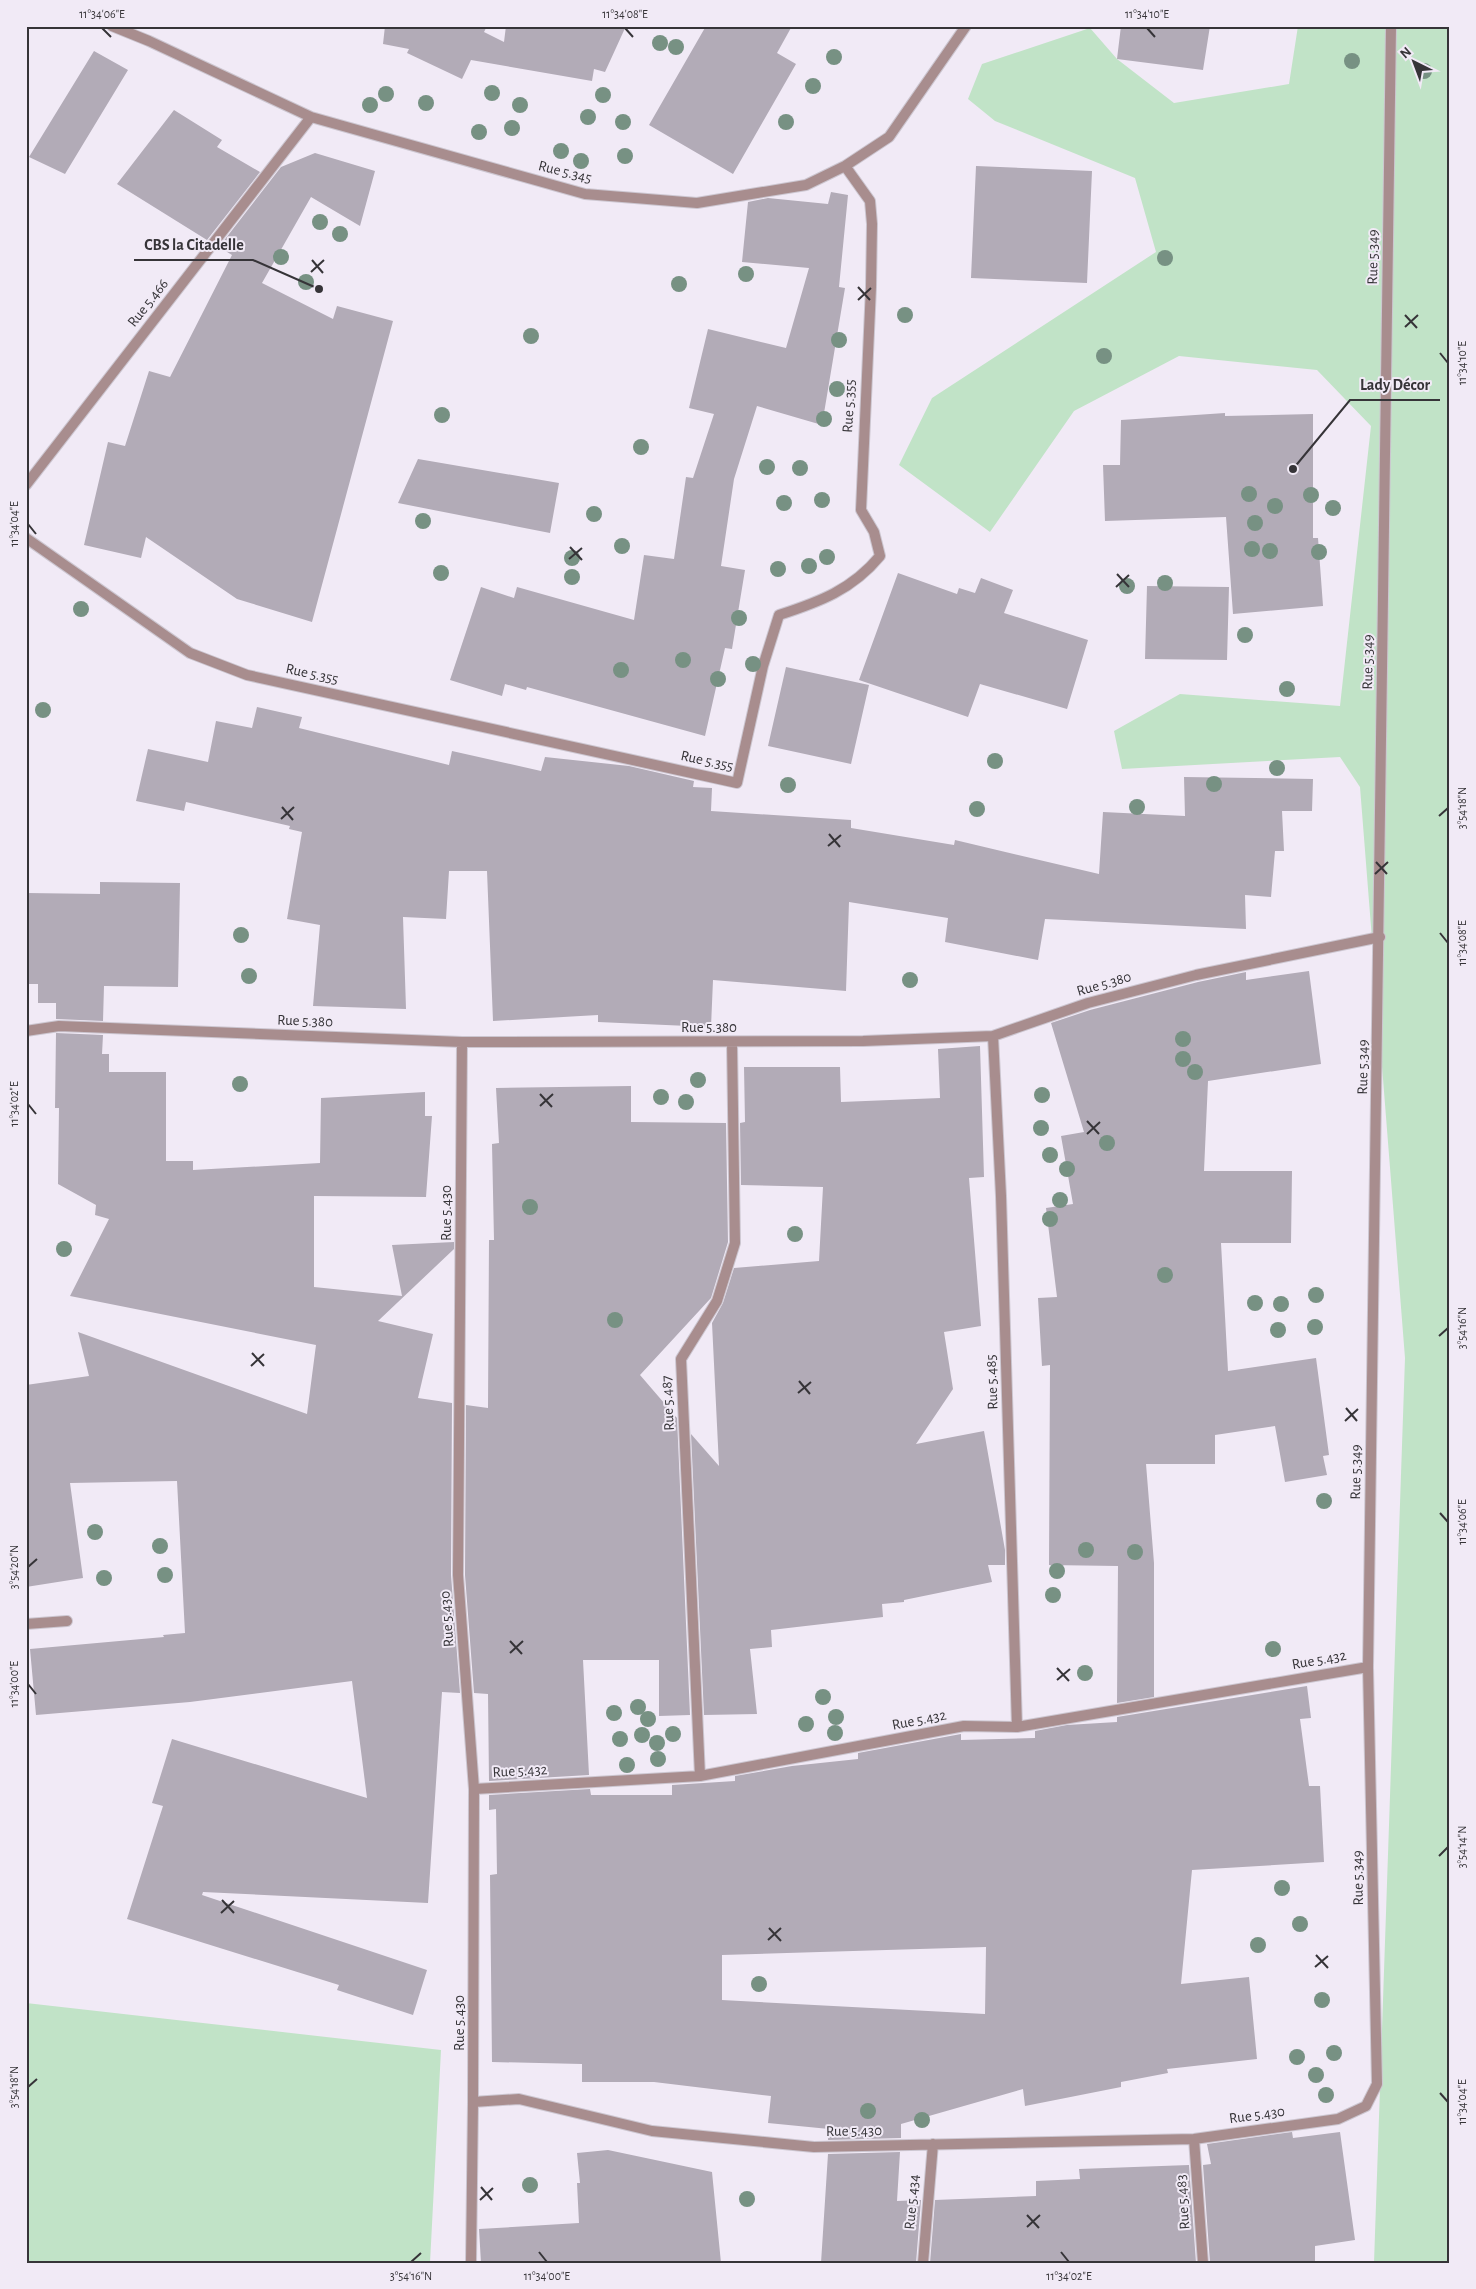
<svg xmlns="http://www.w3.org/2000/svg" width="1476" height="2289" viewBox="0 0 1476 2289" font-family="'Alegreya Sans',sans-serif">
  <rect width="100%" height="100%" fill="#f1eaf6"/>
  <path fill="#c1e3c7" d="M1298,26H1450V2263H1374L1405,1358L1360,787L1340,757L1122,769L1114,731L1180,694L1340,706L1371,426L1317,370L1179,356L1074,411L990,532L899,465L932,398L1156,252L1135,178L995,121L968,99L982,64L1090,28L1117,59L1174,103L1289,84Z
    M26,2003L441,2050L430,2263H26Z"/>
  <path fill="#b2abb7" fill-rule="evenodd" d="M385,26H487L484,32L504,42L506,26H626L605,72L594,69L592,81L471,60L462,79L407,53L409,49L383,44Z
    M706,26H792L777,53L796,64L733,174L649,125Z
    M1121,26H1210L1203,70L1117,59Z
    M94,51L128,70L65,174L29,157Z
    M174,110L222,140L217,147L260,172L207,240L117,184Z
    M315,153L375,171L360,226L311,197L262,283L333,319L337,306L393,321L312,622L237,599L146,537L141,558L84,545L108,442L125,446L149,371L170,377L232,255L219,247L281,167Z
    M976,166L1092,171L1087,283L971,278Z
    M831,192L848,195L839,287L845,288L822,425L757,406L734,479L721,566L745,570L732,649L725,648L705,736L527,687L526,690L505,684L502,696L450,680L481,587L514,598L517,587L634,620L644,555L674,559L686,477L693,478L714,414L689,408L708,329L786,348L809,268L742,262L748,202L768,198L828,204Z
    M1225,413V416L1313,414V538H1318L1323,606L1233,614L1226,517L1105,521L1103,465H1120L1121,420Z
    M418,459L559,483L550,533L398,503Z
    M898,573L957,594L959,588L975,593L981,578L1013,590L1004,613L1088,640L1067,709L980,684L968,717L859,680Z
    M1147,586L1229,587L1227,660L1145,659Z
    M786,667L869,685L851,764L768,746Z
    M257,707L302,717L299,728L449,765L452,751L541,771L545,757L629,766L694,781L693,787L712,788L711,811L851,820V828L954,845L955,840L1099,874L1103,812L1185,816L1184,777L1313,779L1312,811H1282L1284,851H1275L1271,897L1245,895L1246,929L1045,919L1038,960L945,942L948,918L849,902L846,991L713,980L711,1027L598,1022V1015L493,1021L487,871H449L446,919L403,917L406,1009L313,1006L320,925L287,919L302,832L289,829L290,826L186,802L184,811L136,801L148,749L208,762L216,721L252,728Z
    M100,882L180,883L178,987L104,986L103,1021L56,1019V1003H38V984H28L27,893L100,894Z
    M1309,971L1321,1064L1208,1081L1204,1171H1292L1291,1243H1221L1228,1371L1316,1358L1329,1455L1323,1456L1327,1475L1285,1482L1275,1426L1215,1435V1464H1146L1154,1563V1697L1117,1703L1118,1566L1049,1565L1050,1365L1042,1366L1038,1298L1057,1297L1046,1208L1073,1204L1061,1136L1084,1132L1051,1023L1090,1010L1198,982L1246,972V980Z
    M56,1033L103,1035L102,1054H109V1072H166V1161H193V1170L320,1163L321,1098L425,1092V1116H432L426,1197L314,1196V1287L402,1296L392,1245L454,1242V1249L378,1321L433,1334L418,1398L452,1403L451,1575L460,1693L442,1692L428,1903L203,1892L202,1895L427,1970L413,2015L337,1990L339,1985L127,1919L163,1806L152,1803L172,1739L367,1798L352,1681L190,1702L36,1715L30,1649L164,1637L163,1635L185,1633L177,1481L70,1483L83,1578L26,1587V1385L89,1376L78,1332L307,1414L316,1345L70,1296L109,1219L95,1215L96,1205L58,1184L59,1108H55Z
    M980,1046L984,1177L969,1178L981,1326L944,1332L953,1389L916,1444L984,1431L1005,1550V1565H988L992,1582L904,1600V1602L882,1604L883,1617L771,1630L772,1647L750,1649L757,1714L704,1715L691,1434L719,1466L712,1323L723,1303L734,1268L819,1261L823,1187L741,1185L740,1123L745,1122L744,1067H840L841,1102L940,1098L938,1049Z
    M631,1086V1122L726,1123L728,1242L711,1298L640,1375L677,1418L690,1715L659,1716V1660H583L589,1775L489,1781L488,1694L474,1693L465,1575L466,1405L488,1408L489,1240H494L492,1144L499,1143L496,1088Z
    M1307,1686L1311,1718L1300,1719L1309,1786H1320L1324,1862L1192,1870L1181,1984L1249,1977L1257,2059L1167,2069L1168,2073L1121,2082V2087L1025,2106L1023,2089L901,2124V2138L828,2140L829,2129L768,2123L771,2096L654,2082H582V2064L492,2062L490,1875L497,1874L496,1809L489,1810V1795L590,1789L591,1795H672V1785L735,1781V1776L792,1766L858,1759V1753L961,1734V1740L1035,1738V1731L1067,1725L1117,1722V1717ZM986,1947L985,2014L722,2000V1955Z
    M1292,2132L1293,2138L1340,2132L1355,2240L1315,2246V2263H1210L1203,2165L1211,2164L1207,2144Z
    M608,2150L712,2172L721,2263H481L479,2229L579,2223L577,2183H580L577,2153Z
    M900,2152L897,2201L921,2200L916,2263H821L828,2154Z
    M1189,2165L1196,2263H930L935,2200L1036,2196V2181L1080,2179L1079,2169Z"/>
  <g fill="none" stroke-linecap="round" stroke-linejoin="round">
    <defs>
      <path id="street" d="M112,26L149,41L311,117L585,194L697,203L806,185L845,166L889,137L966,26
        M26,485L311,117
        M26,538L190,653L247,675L737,783L763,666L779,615C819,602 852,590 880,556L874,532L861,510L871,287L872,224L870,201L845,166
        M26,1031L59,1026L462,1042L863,1041L993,1036L1088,1003L1196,975L1380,937
        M993,1036L1001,1196L1017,1727
        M462,1042L458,1575L474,1789L473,2102L519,2099L652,2131L814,2147L1194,2139L1338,2119L1366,2106L1377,2084L1368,1667L1391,26
        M26,1624L67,1621
        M700,1776L681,1359L717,1301L735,1243L732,1042
        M474,1789L700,1776L964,1726L1017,1727L1368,1667
        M1194,2139L1203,2263
        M471,2263L473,2102
        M923,2263L933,2144"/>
    </defs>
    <use href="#street" stroke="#ccc6d0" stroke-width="12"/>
    <use href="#street" stroke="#a88d8e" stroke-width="10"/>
  </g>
  <g fill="#779183">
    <circle cx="660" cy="43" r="8"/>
    <circle cx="676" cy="47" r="8"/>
    <circle cx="834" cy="57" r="8"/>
    <circle cx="1352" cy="61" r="8"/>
    <circle cx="1424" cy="71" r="8"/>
    <circle cx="813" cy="86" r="8"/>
    <circle cx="492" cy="93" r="8"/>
    <circle cx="386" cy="94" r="8"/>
    <circle cx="603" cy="95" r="8"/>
    <circle cx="426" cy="103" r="8"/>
    <circle cx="370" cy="105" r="8"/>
    <circle cx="520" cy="105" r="8"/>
    <circle cx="588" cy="117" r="8"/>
    <circle cx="623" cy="122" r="8"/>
    <circle cx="786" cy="122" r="8"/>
    <circle cx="512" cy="128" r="8"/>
    <circle cx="479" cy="132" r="8"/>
    <circle cx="561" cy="151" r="8"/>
    <circle cx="625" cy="156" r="8"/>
    <circle cx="581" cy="161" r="8"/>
    <circle cx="320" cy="222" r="8"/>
    <circle cx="340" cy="234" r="8"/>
    <circle cx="281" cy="257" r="8"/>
    <circle cx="1165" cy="258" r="8"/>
    <circle cx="746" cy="274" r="8"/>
    <circle cx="306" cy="282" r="8"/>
    <circle cx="679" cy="284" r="8"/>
    <circle cx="905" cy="315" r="8"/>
    <circle cx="531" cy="336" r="8"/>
    <circle cx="839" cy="340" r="8"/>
    <circle cx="1104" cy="356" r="8"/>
    <circle cx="837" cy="389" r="8"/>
    <circle cx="442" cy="415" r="8"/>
    <circle cx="824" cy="419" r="8"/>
    <circle cx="641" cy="447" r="8"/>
    <circle cx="767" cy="467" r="8"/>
    <circle cx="800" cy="468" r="8"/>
    <circle cx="1249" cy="494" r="8"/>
    <circle cx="1311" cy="495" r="8"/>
    <circle cx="822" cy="500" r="8"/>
    <circle cx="784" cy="503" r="8"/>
    <circle cx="1275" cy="506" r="8"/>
    <circle cx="1333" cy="508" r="8"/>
    <circle cx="594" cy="514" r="8"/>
    <circle cx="423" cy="521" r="8"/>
    <circle cx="1255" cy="523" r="8"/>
    <circle cx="622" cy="546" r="8"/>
    <circle cx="1252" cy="549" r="8"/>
    <circle cx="1270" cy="551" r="8"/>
    <circle cx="1319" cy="552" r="8"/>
    <circle cx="827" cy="557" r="8"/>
    <circle cx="572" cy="558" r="8"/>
    <circle cx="809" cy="566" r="8"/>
    <circle cx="778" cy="569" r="8"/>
    <circle cx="441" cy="573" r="8"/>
    <circle cx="572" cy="577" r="8"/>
    <circle cx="1165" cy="583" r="8"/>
    <circle cx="1127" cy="586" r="8"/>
    <circle cx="81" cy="609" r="8"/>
    <circle cx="739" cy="618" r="8"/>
    <circle cx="1245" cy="635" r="8"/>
    <circle cx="683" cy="660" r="8"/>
    <circle cx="753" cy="664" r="8"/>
    <circle cx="621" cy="670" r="8"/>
    <circle cx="718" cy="679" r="8"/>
    <circle cx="1287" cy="689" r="8"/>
    <circle cx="43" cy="710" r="8"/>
    <circle cx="995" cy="761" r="8"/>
    <circle cx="1277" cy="768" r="8"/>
    <circle cx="1214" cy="784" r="8"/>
    <circle cx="788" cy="785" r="8"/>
    <circle cx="1137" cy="807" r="8"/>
    <circle cx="977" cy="809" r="8"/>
    <circle cx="241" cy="935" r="8"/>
    <circle cx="249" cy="976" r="8"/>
    <circle cx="910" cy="980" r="8"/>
    <circle cx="1183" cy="1039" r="8"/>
    <circle cx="1183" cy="1059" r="8"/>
    <circle cx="1195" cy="1072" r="8"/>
    <circle cx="698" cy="1080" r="8"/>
    <circle cx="240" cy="1084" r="8"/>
    <circle cx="1042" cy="1095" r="8"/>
    <circle cx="661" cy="1097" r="8"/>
    <circle cx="686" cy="1102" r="8"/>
    <circle cx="1041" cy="1128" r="8"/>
    <circle cx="1107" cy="1143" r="8"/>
    <circle cx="1050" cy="1155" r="8"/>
    <circle cx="1067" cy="1169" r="8"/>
    <circle cx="1060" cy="1200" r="8"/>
    <circle cx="530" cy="1207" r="8"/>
    <circle cx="1050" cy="1219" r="8"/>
    <circle cx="795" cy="1234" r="8"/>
    <circle cx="64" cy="1249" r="8"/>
    <circle cx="1165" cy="1275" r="8"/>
    <circle cx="1316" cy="1295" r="8"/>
    <circle cx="1255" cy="1303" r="8"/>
    <circle cx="1281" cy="1304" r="8"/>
    <circle cx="615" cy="1320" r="8"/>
    <circle cx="1315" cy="1327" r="8"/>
    <circle cx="1278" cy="1330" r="8"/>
    <circle cx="1324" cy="1501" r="8"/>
    <circle cx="95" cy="1532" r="8"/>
    <circle cx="160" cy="1546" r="8"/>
    <circle cx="1086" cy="1550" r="8"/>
    <circle cx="1135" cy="1552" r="8"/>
    <circle cx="1057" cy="1571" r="8"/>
    <circle cx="165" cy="1575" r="8"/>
    <circle cx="104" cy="1578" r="8"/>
    <circle cx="1053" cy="1595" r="8"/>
    <circle cx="1273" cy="1649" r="8"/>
    <circle cx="1085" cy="1673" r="8"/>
    <circle cx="823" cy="1697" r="8"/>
    <circle cx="638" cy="1707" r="8"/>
    <circle cx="614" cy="1713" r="8"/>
    <circle cx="836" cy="1717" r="8"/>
    <circle cx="648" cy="1719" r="8"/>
    <circle cx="806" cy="1724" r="8"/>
    <circle cx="835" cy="1733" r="8"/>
    <circle cx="673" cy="1734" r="8"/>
    <circle cx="642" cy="1735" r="8"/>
    <circle cx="620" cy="1739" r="8"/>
    <circle cx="657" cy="1743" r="8"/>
    <circle cx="658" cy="1759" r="8"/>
    <circle cx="627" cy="1765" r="8"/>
    <circle cx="1282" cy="1888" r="8"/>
    <circle cx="1300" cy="1924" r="8"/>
    <circle cx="1258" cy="1945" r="8"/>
    <circle cx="759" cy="1984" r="8"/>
    <circle cx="1322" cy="2000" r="8"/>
    <circle cx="1334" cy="2053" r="8"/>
    <circle cx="1297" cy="2057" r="8"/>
    <circle cx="1316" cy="2075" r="8"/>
    <circle cx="1326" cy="2095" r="8"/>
    <circle cx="868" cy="2111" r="8"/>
    <circle cx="922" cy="2120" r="8"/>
    <circle cx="530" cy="2185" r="8"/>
    <circle cx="747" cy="2199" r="8"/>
  </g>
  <path fill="none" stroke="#363438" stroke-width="2" d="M102,28L111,37M625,28L633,37M1147,28L1155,37M312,260L323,273M311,272L324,260M858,287L870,300M858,300L871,288M1405,315L1417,328M1405,327L1418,315M1440,353L1448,363M28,524L36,534M570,547L582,560M569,559L582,548M1117,574L1129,587M1116,587L1129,575M282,807L293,820M1439,816L1448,808M281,819L294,807M829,834L840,847M828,846L841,835M1376,862L1387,874M1375,874L1388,862M1440,933L1448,943M540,1094L552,1107M28,1104L36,1114M540,1106L553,1094M1087,1121L1099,1134M1087,1134L1100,1122M1439,1336L1448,1328M252,1353L264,1366M251,1366L264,1354M799,1381L810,1394M798,1393L811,1382M1346,1408L1357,1421M1345,1421L1358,1409M1440,1513L1448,1522M28,1567L37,1559M510,1641L522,1654M510,1653L523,1641M1057,1668L1069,1681M1057,1680L1070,1669M28,1684L36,1694M1439,1856L1448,1847M222,1900L234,1913M221,1913L234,1901M769,1928L781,1941M768,1940L781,1928M1316,1955L1328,1968M1315,1967L1328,1956M28,2087L37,2079M1440,2093L1448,2102M481,2187L492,2200M480,2200L493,2188M1027,2215L1039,2228M1027,2227L1040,2215M539,2252L547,2262M1061,2252L1069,2262M411,2262L421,2253"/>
  <g text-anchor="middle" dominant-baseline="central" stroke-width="4" stroke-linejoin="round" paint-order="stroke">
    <g font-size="15" fill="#363438" stroke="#f1eaf6">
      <text transform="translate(565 172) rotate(14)">Rue 5.345</text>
      <text transform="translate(1373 257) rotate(-89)">Rue 5.349</text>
      <text transform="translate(148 303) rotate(-52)">Rue 5.466</text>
      <text transform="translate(849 406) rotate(-87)">Rue 5.355</text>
      <text transform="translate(1368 662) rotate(-89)">Rue 5.349</text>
      <text transform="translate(312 674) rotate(12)">Rue 5.355</text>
      <text transform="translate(707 761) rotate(12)">Rue 5.355</text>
      <text transform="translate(1104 984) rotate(-16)">Rue 5.380</text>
      <text transform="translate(305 1021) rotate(2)">Rue 5.380</text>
      <text x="709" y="1027">Rue 5.380</text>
      <text transform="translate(1363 1067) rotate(-89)">Rue 5.349</text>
      <text transform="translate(446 1213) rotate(-90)">Rue 5.430</text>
      <text transform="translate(992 1382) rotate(-92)">Rue 5.485</text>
      <text transform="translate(668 1403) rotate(-93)">Rue 5.487</text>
      <text transform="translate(1356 1472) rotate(-89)">Rue 5.349</text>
      <text transform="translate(447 1619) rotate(-94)">Rue 5.430</text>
      <text transform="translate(1319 1660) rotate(-10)">Rue 5.432</text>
      <text transform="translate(919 1720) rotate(-11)">Rue 5.432</text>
      <text transform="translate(520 1771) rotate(-3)">Rue 5.432</text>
      <text transform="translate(1358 1878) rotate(-91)">Rue 5.349</text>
      <text transform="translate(459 2023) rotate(-90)">Rue 5.430</text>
      <text transform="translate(1257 2115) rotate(-8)">Rue 5.430</text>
      <text transform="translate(854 2131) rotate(-1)">Rue 5.430</text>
      <text transform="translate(912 2202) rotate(-85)">Rue 5.434</text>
      <text transform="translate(1183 2202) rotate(-94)">Rue 5.483</text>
    </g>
  </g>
  <path fill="none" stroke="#363438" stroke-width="2" d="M319 289L253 260H134M1293 469L1350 400H1440"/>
  <g fill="#363438" stroke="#f1eaf6" stroke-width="2">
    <circle cx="319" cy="289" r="5"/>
    <circle cx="1293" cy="469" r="5"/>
  </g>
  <g font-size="16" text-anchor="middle" font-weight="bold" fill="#363438" stroke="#f1eaf6" stroke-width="4" stroke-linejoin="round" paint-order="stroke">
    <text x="194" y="250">CBS la Citadelle</text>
    <text x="1395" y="390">Lady Décor</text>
  </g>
  <rect width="1476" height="2289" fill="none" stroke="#f1eaf6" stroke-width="55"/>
  <g transform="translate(1414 62) rotate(318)" stroke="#f1eaf6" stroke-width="4" paint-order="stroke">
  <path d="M0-4L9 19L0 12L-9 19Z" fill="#363438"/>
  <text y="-8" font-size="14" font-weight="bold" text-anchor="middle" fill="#363438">N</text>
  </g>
  <rect x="28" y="28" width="1420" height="2234" fill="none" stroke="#363438" stroke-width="2"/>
  <g font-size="12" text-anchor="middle" fill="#363438">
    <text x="102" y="18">11°34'06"E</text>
    <text x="625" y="18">11°34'08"E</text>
    <text x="1147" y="18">11°34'10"E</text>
    <text transform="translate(1462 363) rotate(-90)" y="4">11°34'10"E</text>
    <text transform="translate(14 524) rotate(-90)" y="4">11°34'04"E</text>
    <text transform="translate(1462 808) rotate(-90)" y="4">3°54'18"N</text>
    <text transform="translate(1462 943) rotate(-90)" y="4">11°34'08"E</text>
    <text transform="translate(14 1104) rotate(-90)" y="4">11°34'02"E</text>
    <text transform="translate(1462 1328) rotate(-90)" y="4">3°54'16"N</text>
    <text transform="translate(1462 1522) rotate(-90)" y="4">11°34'06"E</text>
    <text transform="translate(14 1567) rotate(-90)" y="4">3°54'20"N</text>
    <text transform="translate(14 1684) rotate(-90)" y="4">11°34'00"E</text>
    <text transform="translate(1462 1847) rotate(-90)" y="4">3°54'14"N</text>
    <text transform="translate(14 2087) rotate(-90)" y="4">3°54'18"N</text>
    <text transform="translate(1462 2102) rotate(-90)" y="4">11°34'04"E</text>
    <text x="411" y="2280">3°54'16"N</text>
    <text x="547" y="2280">11°34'00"E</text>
    <text x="1069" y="2280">11°34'02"E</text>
  </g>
</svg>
